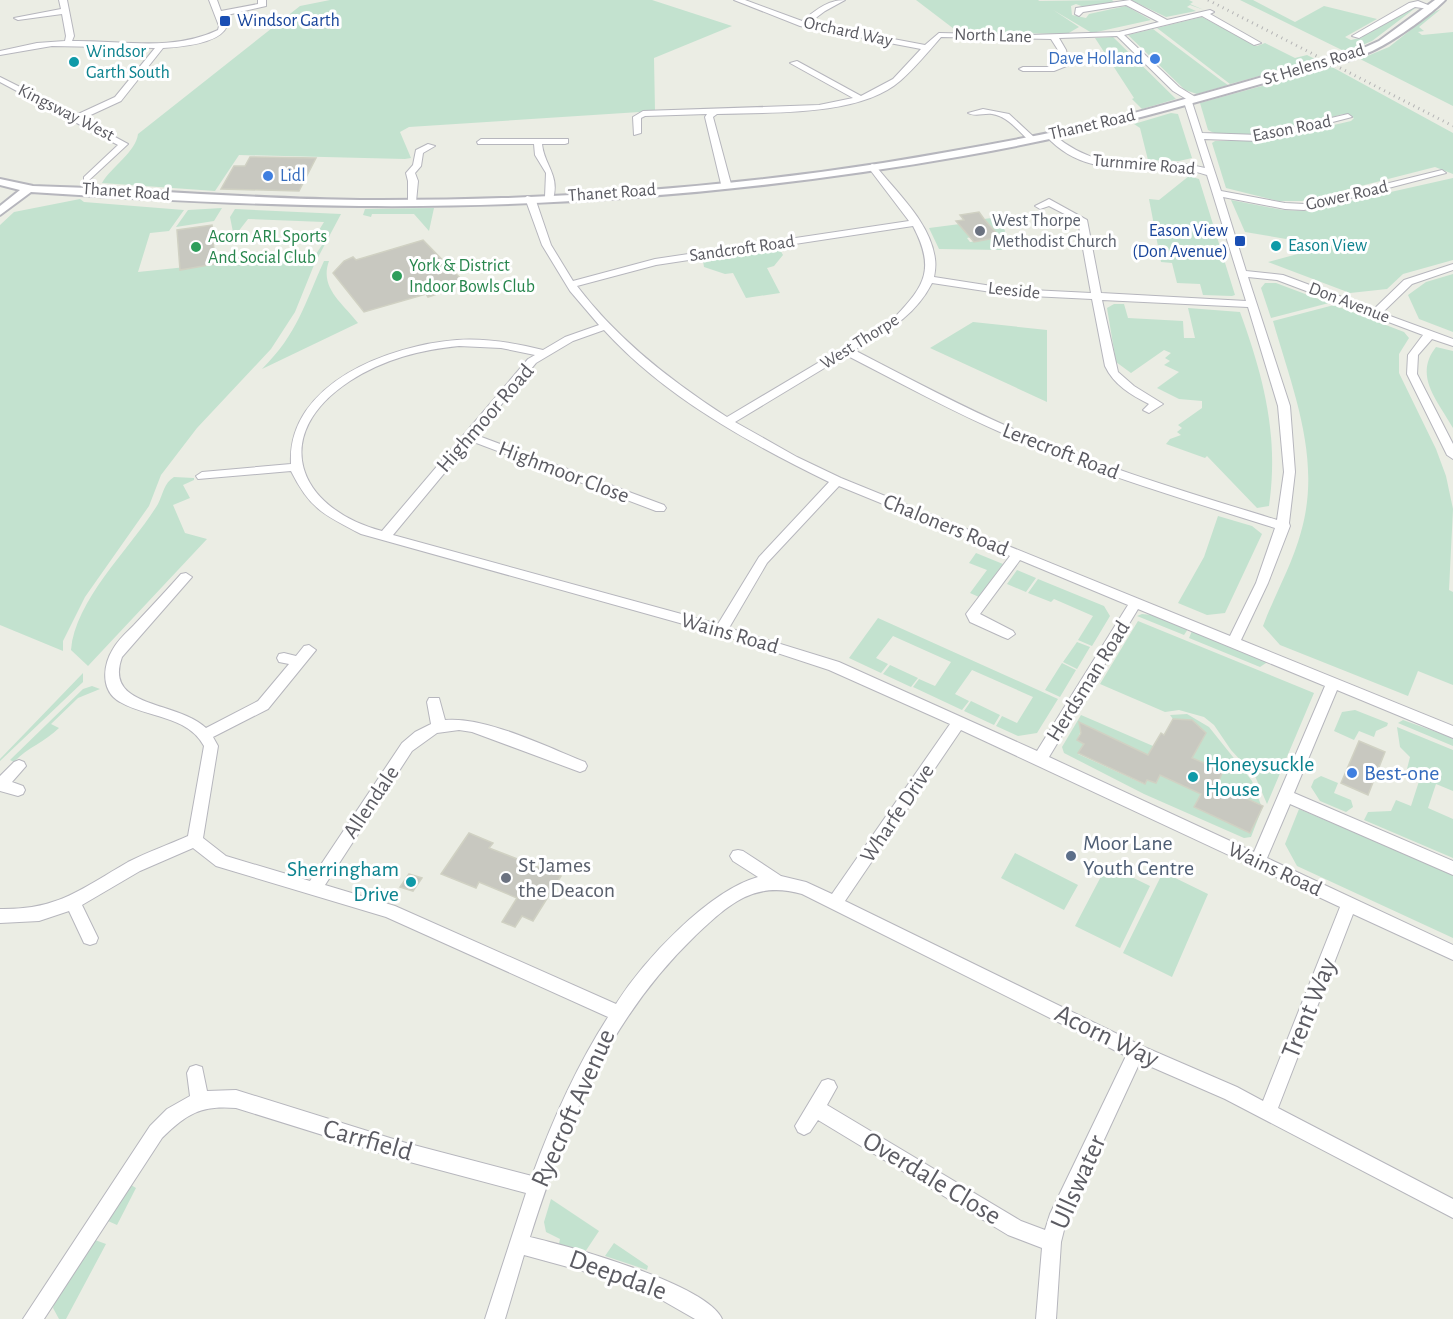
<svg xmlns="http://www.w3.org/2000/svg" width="1453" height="1319" viewBox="0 0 1453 1319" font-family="'Alegreya Sans',sans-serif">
  <rect width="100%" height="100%" fill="#ebede4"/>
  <path fill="#c3e2cf" d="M330,0H652L732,26L654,58L655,111L409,127L400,132L411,158L405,159L239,155L215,191L102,183C111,167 136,152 138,134L300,6Z
    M916,0H1038L1079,27L1067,34L958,32Z
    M1112,0L1114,2L1084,7L1076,4L1071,6L1072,15L1086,18L1089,14L1126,6L1151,20L1092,33L1038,1Z
    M1131,0H1189L1193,2L1190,4L1204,10L1190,5L1187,7L1196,11L1166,17Z
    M1240,0H1253L1295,22L1324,6L1377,19L1345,37L1351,40L1363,37L1362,35L1418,6L1372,41L1346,52Z
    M1441,9L1419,27L1424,31L1418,32L1422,35L1453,32V106L1360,59L1389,47L1432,13Z
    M1202,17L1257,46L1265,43L1295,58L1307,55L1317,60L1230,84L1157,28Z
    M1153,29L1222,81L1228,85L1197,94L1185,90L1128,35Z
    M1113,37L1176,99L1142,109L1132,99L1134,98L1095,38Z
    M1332,67L1453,133V174L1435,167L1302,201H1278L1226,188L1212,143L1215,141H1266L1351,121L1354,118L1343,114C1315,122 1233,146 1208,130L1200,103Z
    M1171,113L1178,114L1192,158L1179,161L1148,160L1140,128L1134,124Z
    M1189,176L1199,179L1235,295L1232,296L1203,295L1200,284L1177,283L1172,263L1161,262L1149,199L1159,200Z
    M1453,178V260L1403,274L1387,289L1350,293L1268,262L1327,246L1245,232L1231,200L1283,210L1306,211Z
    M80,199L84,202L184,210L169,231L150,233L138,272L215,264L226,253L316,254L322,245L311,243L324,222L248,219L234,237L230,217L235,209L341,214L314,265L295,312L271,349L197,428L161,475L149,506L85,597L63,641V651L0,625V225L14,212Z
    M222,208L214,221L176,227L188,210Z
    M434,208L429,231L414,214H372L371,217L363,215L365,209Z
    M999,217L1005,231L1002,250L939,249L929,228L960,224L971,237L967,238L970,242L999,237L984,219Z
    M779,248L783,255L774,266L767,268L780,293L746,298L733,273L725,274L704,267L703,261Z
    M324,261H329C319,288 343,303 358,323L262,369C298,333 304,305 324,261Z
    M1453,274V332L1419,319L1408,295L1426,282Z
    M1265,283H1276L1329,303L1271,318L1261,288Z
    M1114,304H1124L1128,318L1183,321L1184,338H1195L1188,308L1240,312C1264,378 1279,436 1269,506L1257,508L1207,456L1205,458L1166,444L1170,439L1181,435L1177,432L1182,428L1178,425L1202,408V401L1179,399L1157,388L1179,372L1164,365L1170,361L1165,358L1171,353L1164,350L1131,373L1116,362L1107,308Z
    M1334,305L1404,332L1409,338L1399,354V373L1436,449L1446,476L1453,509L1449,590L1453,592V685L1418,671L1408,696L1280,645L1263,626C1275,594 1292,565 1301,532C1322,459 1293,391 1273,321Z
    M973,322L1047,330V402L930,348Z
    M1436,347L1453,351V428C1438,401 1413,376 1436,347Z
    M174,477L194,478V480L183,485L190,498L173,505L185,533L207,539L88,666L71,650C75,599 132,547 158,504C163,494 164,483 174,477Z
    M1218,516L1252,526L1262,534L1225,613L1207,615L1178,603L1204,557Z
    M976,553L1003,564L979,597L970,593L987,570L969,563Z
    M1017,570L1036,578L1026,592L1007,584Z
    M1038,579L1104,606L1110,616L1092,646L1078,640L1093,616L1054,599L1051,602L1028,593Z
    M1142,614L1152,615L1188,629L1184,635L1137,616Z
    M878,618L1058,699L1037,733L1018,736L996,726L1002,716L1017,723L1033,697L972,670L955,694L969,701L962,710L913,687L919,679L935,686L951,662L893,636L876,658L888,664L881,673L849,658Z
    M1138,621L1314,693L1267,804L1255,776L1231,750L1214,725L1204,717L1179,710L1165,712L1100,684Z
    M1192,631L1266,661V663L1260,667L1189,638Z
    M1077,642L1090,647L1077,669L1063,662Z
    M1062,663L1076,670L1060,697L1045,690Z
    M890,665L918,678L911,687L883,674Z
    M83,673V682L0,761V759Z
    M92,686L100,689L78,698L51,724L59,728C45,742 28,747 14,762L10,760L83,689Z
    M971,701L1000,715L994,725L964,711Z
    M1355,710L1388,723L1387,726L1376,731L1374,737L1359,731L1354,740L1334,731L1342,712Z
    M1187,714L1209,727L1245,772L1252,781L1261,805L1217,785L1223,771L1192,758L1205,733L1192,720L1173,719L1170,715Z
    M1081,715L1160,749L1155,758L1082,728L1077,740L1084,744L1078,754L1144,784L1147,780L1156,783L1160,775L1201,794L1194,807L1250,832L1263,806L1251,837L1244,838L1144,794L1064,753L1062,747Z
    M1403,720L1453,738V746L1398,723Z
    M1397,727L1453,750V791L1436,784L1428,808L1453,819V858L1364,820L1368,812L1391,811L1396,800L1411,806L1421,775L1407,769L1410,757L1400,747Z
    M1321,776L1338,783L1334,793L1351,800L1353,807L1346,812L1320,801L1311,787L1314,780Z
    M1299,809L1453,874V938L1297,866L1285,844Z
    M1015,853L1078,885L1064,910L1001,878Z
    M1107,865L1150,886L1120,948L1075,926Z
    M1163,872L1208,894L1172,977L1123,953Z
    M131,1185L136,1188L117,1225L108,1221Z
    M551,1199L599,1231L585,1252L559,1244L560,1239L546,1232L544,1222Z
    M95,1240L106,1244L66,1319H59L53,1308L56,1297Z
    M614,1243L648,1266L647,1270L605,1256Z"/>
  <path fill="#c8c8c0" stroke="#d0d1c3" stroke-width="1.5" d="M250,157L316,158L299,191L221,189L234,166H245Z
    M979,212L984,219L1000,237L974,242L956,221L964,220L960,215Z
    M212,225L215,264L180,270L177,230Z
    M423,240L461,279L443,292L428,297L426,294L364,312L333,273L344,261L353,257L356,260Z
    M1173,719L1192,720L1206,733L1192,758L1223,771L1217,785L1263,806L1250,833L1194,807L1201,794L1160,775L1156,783L1147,780L1145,784L1078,753L1084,744L1077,740L1081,733L1079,722L1148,755L1161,733L1164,735Z
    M1359,741L1385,752L1368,795L1341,783Z
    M469,833L493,843L489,848L561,876L533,921L522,916L515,927L502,922L517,898L479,882L476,888L441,874Z
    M409,874L422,878L413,891L400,887Z"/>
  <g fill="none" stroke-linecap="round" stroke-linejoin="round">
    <defs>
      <path id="minor" d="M59,0H67L74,36L72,41C122,40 172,52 218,30L219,26L209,0H217L221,11L258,4V0H266V6L223,16L227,26C220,44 180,47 163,48L121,101L82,119L128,144L87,182L84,181V177L118,145L0,82V77L76,115L115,97L155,48L52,46L0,55V51L37,43L65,41L66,36L62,14L18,20L14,18L61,9Z
        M734,0H745L802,21C815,11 827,0 845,0L825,11L809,23L925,45L939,33L1030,35L1119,32L1159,22L1126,5L1083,12L1079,16L1075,14L1076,8L1130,0L1167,20L1210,10L1214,12L1210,14L1261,43L1254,45L1202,16L1124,35L1179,87L1197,98V102H1192L1202,133L1259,135L1348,114L1352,117L1259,141L1204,139L1221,191L1285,203L1304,204L1442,170L1446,173L1304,210L1285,209L1223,197L1246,271L1283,275L1374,309L1404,280L1453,264V270L1412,284L1382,313L1453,339V346L1432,339L1418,355L1417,374L1453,444V459L1447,455L1407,374L1408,355L1423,335L1277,280L1248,277L1290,406L1295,472L1289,523L1290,526L1268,583L1241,640L1453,726V738L1337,690L1294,793L1453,861V875L1290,804L1267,858L1453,945V960L1353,914L1278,1108L1453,1199V1218L1225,1099L1140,1062L1066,1222L1061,1242L1056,1319H1036L1042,1248L1008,1235L818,1120L810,1132L804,1135L798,1132L795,1126L822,1081L828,1079L834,1081L837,1087L827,1105L1021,1221L1045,1230L1050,1214L1126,1056L802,894C754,880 728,905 695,936C608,1020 566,1124 530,1237C568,1246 707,1284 722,1319H695L660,1299L619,1281L524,1255L505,1319H485L526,1193L406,1161L236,1108C201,1105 186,1114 162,1138L44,1319H23L150,1126L167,1109L190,1096L187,1073L190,1067L196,1065L202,1067L207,1091L236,1090L406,1143L532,1176C552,1121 576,1067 608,1017L386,917L216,866L193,848L140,871L82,905L98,938L96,943L90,945L84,943L69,911L39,921L0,923V909C58,910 81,889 128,862C147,852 168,845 188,836L204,746C187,715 147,718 120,702C100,691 103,665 113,649C118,640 127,632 134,625C150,608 166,591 181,574L186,573L192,577L122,657C103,709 177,700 206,728L258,701L289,664L279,662L277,658L279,654L284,653L296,656L304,646L309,645L316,650L268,709L213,737L218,746L203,838L226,856L310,881L402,743L415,732L431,724L427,702L429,698H439L445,720C485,716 547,747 585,762L587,766L585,770L580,772L472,732L459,730L437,733L412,751L325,885L395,906L616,1004C643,961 708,891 758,877L733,861L730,856L733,851L738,850L743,851L781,876L806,882L832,894L950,724L829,670L719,634L361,534C324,515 310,509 291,471L198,479L196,476L202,472L291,464C287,383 390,345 457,340C486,338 515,343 543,350L565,337L599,325L570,291L542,245L525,198L527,196L535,198L551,245L573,281L655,259L909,221L868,167L872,164L875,165C896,192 931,223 935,259C936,265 935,272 934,277L1011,289L1091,293L1078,221L1049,206L1040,209L1035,206L1049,199L1087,220L1101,293L1246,301L1207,175C1152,156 1094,188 1046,136L1053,134C1107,180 1146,153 1205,168L1184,102L1188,100L1173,91L1117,36L1059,38L1066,50L1069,65L1054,71H1023L1019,69L1023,67H1053L1061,64L1058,50L1051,39L941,37C928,52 915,68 900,81C859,117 768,112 717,114L713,117L731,184L726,187L721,184L705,117L707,114L645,116L641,118V133L634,135L633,117L643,111L819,105L853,98L790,63L797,61L861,96L893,79L921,49L800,26ZM913,226C935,268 926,285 895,317L727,417C671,381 617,339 577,286L656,265ZM932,283L1011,295L1092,299L1105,366C1114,385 1131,395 1149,404L1143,410L1149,413L1163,404L1134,386L1118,372L1102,300L1248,307L1278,406L1284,472L1277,520C1190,493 1102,467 1018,431C962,407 908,378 854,350C886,331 914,318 932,283ZM604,330C665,397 749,443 829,482L759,557L718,624L393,535L471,441L656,511H664L666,508L664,505L476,435L536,363L573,341ZM459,346L501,348L535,355L528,359L382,531C296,508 269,434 350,381C384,359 420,350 459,346ZM846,355C900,383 953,412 1009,436C1096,473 1186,500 1275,528L1256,583L1230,636L841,478L797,457L735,422ZM839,486L1010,556L966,614L970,622L1003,637L1008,639L1015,634L1013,631L980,614L1020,560L1128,605L1037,751L839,662L729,628L767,563ZM1138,609L1325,686L1254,852L1049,757ZM961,730L1340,907L1263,1101L1237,1087L1142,1046L845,901Z
        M1418,1L1433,7L1429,9L1415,7L1359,38L1352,36L1409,3Z
        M983,109L1009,114L1036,139L1029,141C1019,131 1007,116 992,114C984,113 975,117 968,113Z
        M481,139H568V143L565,144H542C544,165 560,175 553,199L545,197L546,173L535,155L534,144H478L477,142Z
        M428,144L435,146L423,153L421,166L415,173L418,181L416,202L408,204V181L406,173L413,165L416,150Z
        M19,760L24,762L26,766L12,782L23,786L25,790L23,794L18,796L0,791V776L14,762Z"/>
      <path id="tertiary" d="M1435,0H1445C1433,13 1363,66 1348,55L1379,41Z
        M1323,60L1328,63L1326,65C1206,100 1086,135 963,156C764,191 562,208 360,206C250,205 140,199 31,192L0,215V206L20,190L0,185V179L33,186C142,189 251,199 360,200C535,201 711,190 883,163C961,150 1038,137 1115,118C1185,100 1253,79 1323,60Z"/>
    </defs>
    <use href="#minor" stroke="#b6b6bd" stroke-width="2"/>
    <use href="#tertiary" stroke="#b6b6bd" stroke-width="4"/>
    <use href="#minor" fill="#fff" fill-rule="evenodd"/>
    <use href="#tertiary" fill="#fff" fill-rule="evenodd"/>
    <path stroke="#b4b4b5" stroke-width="3" stroke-dasharray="1 4.5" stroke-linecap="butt" d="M1208,0L1453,126"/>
    <defs>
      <path id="tertiary-bridge" d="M1323,63L1353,55"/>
    </defs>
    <use href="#tertiary-bridge" stroke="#b6b6bd" stroke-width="12" stroke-linecap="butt"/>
    <use href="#tertiary-bridge" stroke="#fff" stroke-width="10"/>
  </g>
  <g fill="#1a4fb4" stroke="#fff" stroke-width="2">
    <rect x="219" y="15" width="12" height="12" rx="3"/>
    <rect x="1234" y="235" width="12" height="12" rx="3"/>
  </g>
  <g fill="#3f7fe0" stroke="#fff" stroke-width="2">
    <circle cx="1155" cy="59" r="6"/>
    <circle cx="268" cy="176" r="6"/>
    <circle cx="1352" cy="773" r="6"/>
  </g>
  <g fill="#0f9aa8" stroke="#fff" stroke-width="2">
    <circle cx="74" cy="62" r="6"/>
    <circle cx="1276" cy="246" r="6"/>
    <circle cx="1193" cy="777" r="6"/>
    <circle cx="411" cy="882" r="6"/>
  </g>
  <g fill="#6b7280" stroke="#fff" stroke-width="2">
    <circle cx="980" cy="231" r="6"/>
    <circle cx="506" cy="878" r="6"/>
  </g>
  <g fill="#2e9e5b" stroke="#fff" stroke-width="2">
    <circle cx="196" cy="247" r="6"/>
    <circle cx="397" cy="276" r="6"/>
  </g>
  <circle fill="#5c6f8a" stroke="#fff" stroke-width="2" cx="1071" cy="856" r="6"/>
  <g text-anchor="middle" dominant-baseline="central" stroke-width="6" stroke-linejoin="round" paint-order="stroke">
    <g font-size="18" fill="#164399" stroke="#fff" text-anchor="start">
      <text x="237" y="21">Windsor Garth</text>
      <text x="1228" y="231" text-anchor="end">Eason View<tspan x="1228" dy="21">(Don Avenue)</tspan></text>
    </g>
    <g font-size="18" fill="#5c5c63" stroke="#fff">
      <text transform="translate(848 32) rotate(12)">Orchard Way</text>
      <text transform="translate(993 36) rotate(2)">North Lane</text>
      <text transform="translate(1314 65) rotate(-17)">St Helens Road</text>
      <text transform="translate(66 113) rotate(27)">Kingsway West</text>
      <text transform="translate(1092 125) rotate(-13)">Thanet Road</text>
      <text transform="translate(1292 129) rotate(-11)">Eason Road</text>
      <text transform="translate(1144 165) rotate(5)">Turnmire Road</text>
      <text transform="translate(126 192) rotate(4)">Thanet Road</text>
      <text transform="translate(612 193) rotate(-4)">Thanet Road</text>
      <text transform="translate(1347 196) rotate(-13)">Gower Road</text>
      <text transform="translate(742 249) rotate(-8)">Sandcroft Road</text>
      <text transform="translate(1014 291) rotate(6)">Leeside</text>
      <text transform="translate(1349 303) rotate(21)">Don Avenue</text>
      <text transform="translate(860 342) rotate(-32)">West Thorpe</text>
    </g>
    <g font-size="18" fill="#0d838f" stroke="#fff" text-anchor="start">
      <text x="86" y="52">Windsor<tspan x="86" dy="21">Garth South</tspan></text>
      <text x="1288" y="246">Eason View</text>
    </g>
    <g font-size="18" fill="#366cbe" stroke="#fff" text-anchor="end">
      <text x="1143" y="59">Dave Holland</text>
      <text x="280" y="176" text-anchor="start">Lidl</text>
    </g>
    <g font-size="18" fill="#5b616d" stroke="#fff" text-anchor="start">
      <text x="992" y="221">West Thorpe<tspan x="992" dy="21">Methodist Church</tspan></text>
    </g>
    <g font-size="18" fill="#27864d" stroke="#fff" text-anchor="start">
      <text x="208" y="237">Acorn ARL Sports<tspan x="208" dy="21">And Social Club</tspan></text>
      <text x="409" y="266">York &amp; District<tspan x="409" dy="21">Indoor Bowls Club</tspan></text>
    </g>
    <g font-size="22" fill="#5c5c63" stroke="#fff">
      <text transform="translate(485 418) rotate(-49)">Highmoor Road</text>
      <text transform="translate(1061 451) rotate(21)">Lerecroft Road</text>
      <text transform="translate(564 472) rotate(21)">Highmoor Close</text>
      <text transform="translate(946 525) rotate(22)">Chaloners Road</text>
      <text transform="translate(730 633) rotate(16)">Wains Road</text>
      <text transform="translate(1088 681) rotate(-58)">Herdsman Road</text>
      <text transform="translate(371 802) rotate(-56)">Allendale</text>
      <text transform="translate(897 813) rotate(-56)">Wharfe Drive</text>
      <text transform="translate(1275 869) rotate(25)">Wains Road</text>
    </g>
    <g font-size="22" fill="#0d838f" stroke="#fff" text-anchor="start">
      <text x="1205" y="764">Honeysuckle<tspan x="1205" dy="25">House</tspan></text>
      <text x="399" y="869" text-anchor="end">Sherringham<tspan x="399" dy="25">Drive</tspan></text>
    </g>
    <g font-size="22" fill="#366cbe" stroke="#fff" text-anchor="start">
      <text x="1364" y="773">Best-one</text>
    </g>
    <g font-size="22" fill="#4e5e75" stroke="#fff" text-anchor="start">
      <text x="1083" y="843">Moor Lane<tspan x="1083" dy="25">Youth Centre</tspan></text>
    </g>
    <g font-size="22" fill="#5b616d" stroke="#fff" text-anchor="start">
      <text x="518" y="865">St James<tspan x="518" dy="25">the Deacon</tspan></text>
    </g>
    <g font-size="27" fill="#5c5c63" stroke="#fff">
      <text transform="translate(1309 1008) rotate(-68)">Trent Way</text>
      <text transform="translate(1107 1036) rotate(26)">Acorn Way</text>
      <text transform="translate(573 1108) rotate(-66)">Ryecroft Avenue</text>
      <text transform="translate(368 1140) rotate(16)">Carrfield</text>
      <text transform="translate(932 1178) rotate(31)">Overdale Close</text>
      <text transform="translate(1078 1182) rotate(-66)">Ullswater</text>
      <text transform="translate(618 1275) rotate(20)">Deepdale</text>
    </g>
  </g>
</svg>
